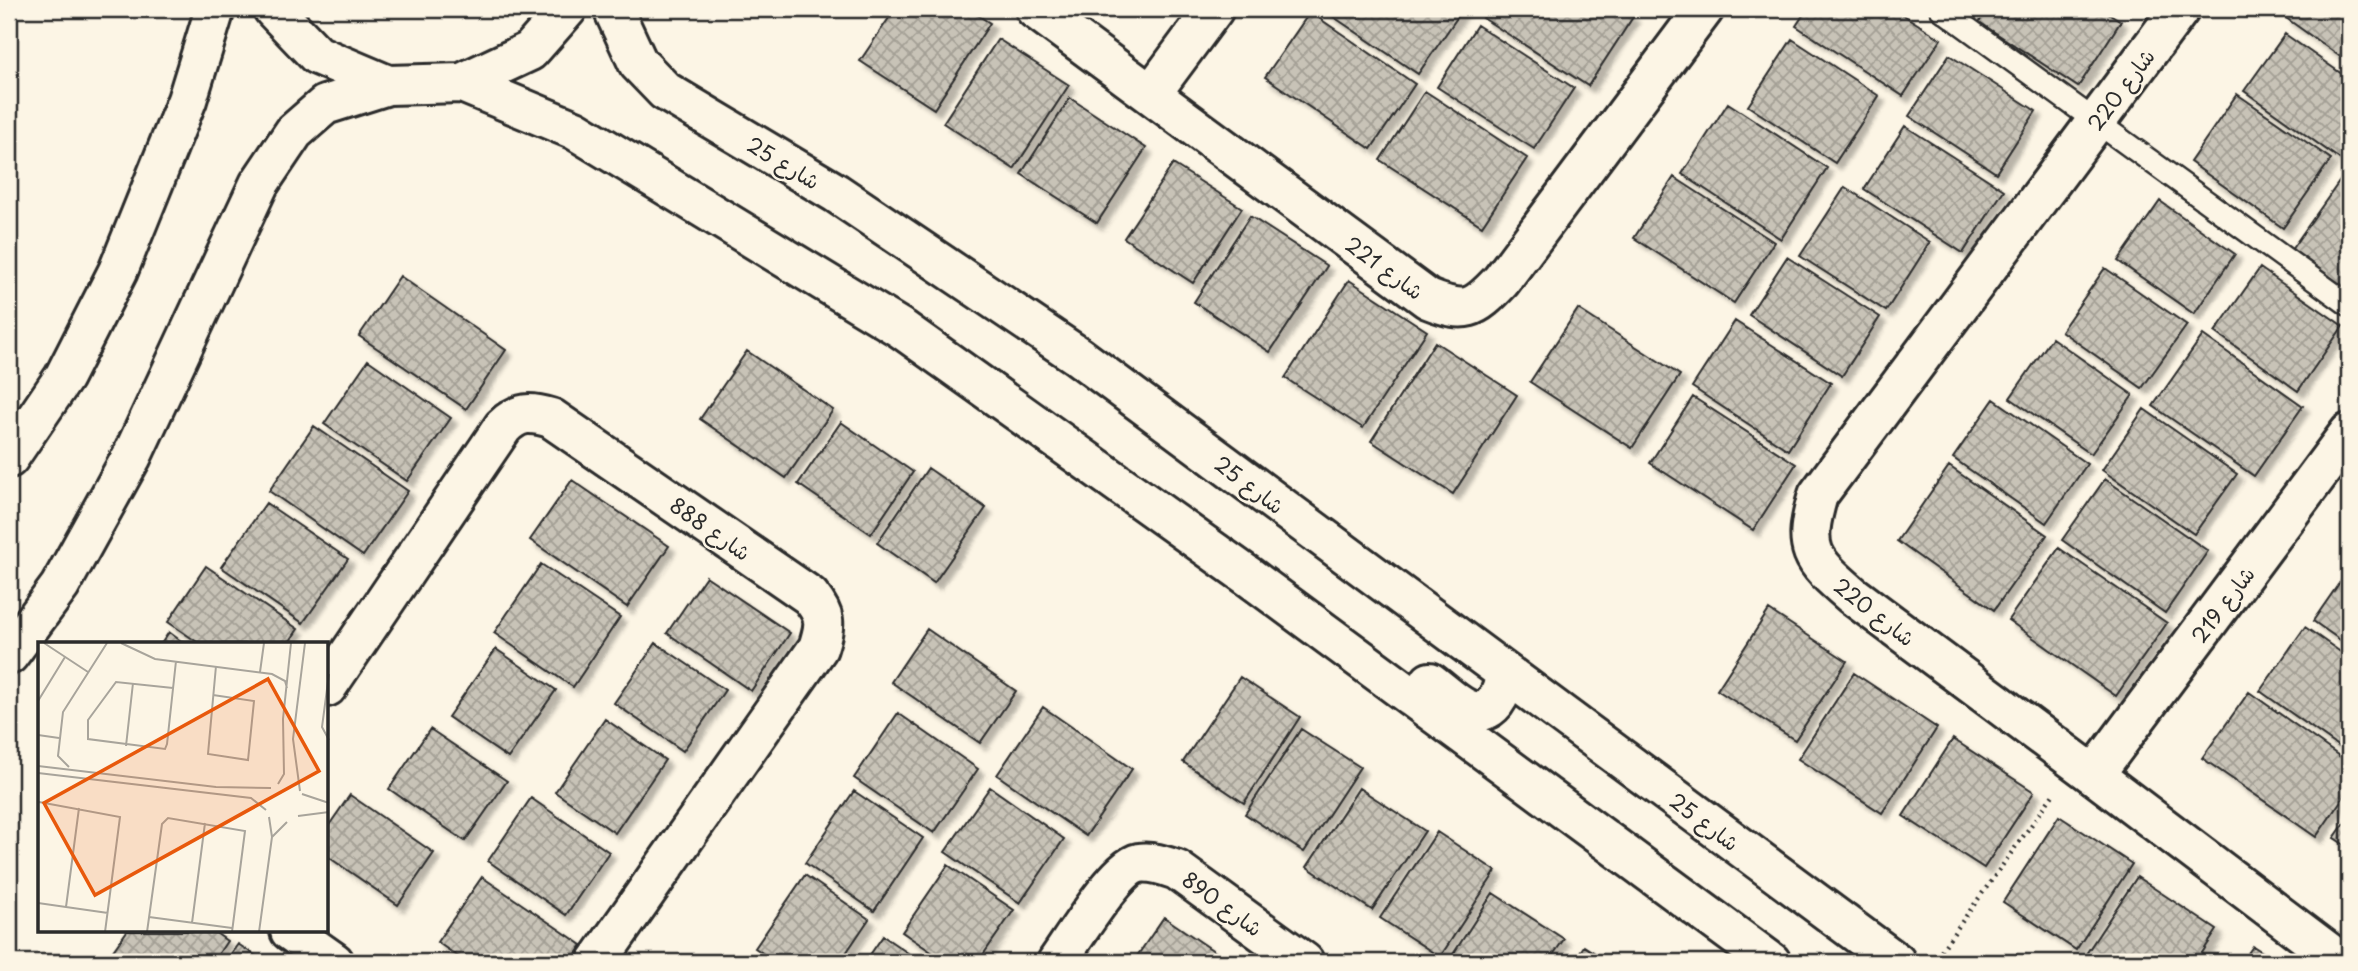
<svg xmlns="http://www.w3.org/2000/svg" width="2358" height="971" viewBox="0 0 2358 971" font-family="'Playpen Sans','Playpen Sans Arabic',sans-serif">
  <defs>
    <pattern id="building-cross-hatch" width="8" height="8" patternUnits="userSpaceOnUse" patternTransform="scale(1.75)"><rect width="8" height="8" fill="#c8c3b7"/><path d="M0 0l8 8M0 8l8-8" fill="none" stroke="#a39f95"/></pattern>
    <filter id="shadow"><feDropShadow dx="6" dy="6" stdDeviation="2" flood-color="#0004"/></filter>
  </defs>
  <rect width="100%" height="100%" fill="#fcf5e5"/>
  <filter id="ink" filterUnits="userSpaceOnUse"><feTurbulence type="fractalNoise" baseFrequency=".0143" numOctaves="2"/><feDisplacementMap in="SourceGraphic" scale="14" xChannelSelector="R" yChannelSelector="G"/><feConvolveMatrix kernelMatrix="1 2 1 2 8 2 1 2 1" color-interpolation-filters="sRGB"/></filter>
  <g filter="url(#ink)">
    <path fill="url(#building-cross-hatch)" stroke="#2b2b2b" stroke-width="2" filter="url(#shadow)" d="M895,9H968L990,23L934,109L860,61Z
      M1322,9H1463L1418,74Z
      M1489,9H1620L1633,17L1588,86L1483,18Z
      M1807,9H1894L1941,39L1903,96L1796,26Z
      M1988,9H2102L2121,21L2078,87L1979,22Z
      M2292,9H2349V63L2286,18Z
      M1310,12L1415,84L1371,149L1265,77Z
      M1477,25L1574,88L1534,149L1437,87Z
      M2285,34L2349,79V148L2341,160L2244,91Z
      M998,39L1069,85L1014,169L943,123Z
      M1792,39L1879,96L1835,163L1748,106Z
      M1949,55L2036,111L1996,173L1909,116Z
      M1425,91L1527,158L1482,226L1380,160Z
      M2237,94L2331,159L2283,228L2190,162Z
      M1070,98L1146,148L1097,223L1021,174Z
      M1728,103L1827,168L1781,239L1682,174Z
      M1905,126L2004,190L1963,253L1864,189Z
      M1173,164L1242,208L1193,283L1124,238Z
      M2344,175L2349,179V291L2291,250Z
      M1674,177L1774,242L1734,303L1634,238Z
      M1845,187L1930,242L1886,311L1800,256Z
      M2160,201L2235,254L2194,314L2118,261Z
      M1250,216L1327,266L1270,352L1194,302Z
      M1787,257L1880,317L1842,376L1749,315Z
      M2105,268L2187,325L2142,388L2061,331Z
      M2260,268L2343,326L2298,391L2215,332Z
      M400,276L506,350L466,409L359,336Z
      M1349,280L1427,331L1363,428L1285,378Z
      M1578,309L1680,375L1632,448L1530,382Z
      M1735,321L1831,383L1788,450L1692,387Z
      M2203,335L2303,406L2254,476L2153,406Z
      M2052,338L2133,395L2091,454L2010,398Z
      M1435,342L1517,395L1453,494L1371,441Z
      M747,351L833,410L786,478L700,419Z
      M368,360L451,418L407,481L324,424Z
      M1693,397L1796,464L1753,530L1650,463Z
      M1994,399L2087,464L2046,523L1953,458Z
      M2144,409L2237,474L2194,534L2102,470Z
      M841,422L913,472L871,534L798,484Z
      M314,426L408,491L363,556L269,491Z
      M1949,466L2047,535L1994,610L1897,541Z
      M928,468L986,508L934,583L877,543Z
      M2105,479L2208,551L2165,613L2062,540Z
      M572,480L669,546L627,607L530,540Z
      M266,503L348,559L303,623L221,567Z
      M2059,548L2167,623L2116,696L2008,620Z
      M541,564L620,617L573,687L494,633Z
      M206,566L298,629L288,644H200L168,622Z
      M2349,569V646L2313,621Z
      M706,576L790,633L751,691L667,633Z
      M1769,610L1847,661L1795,740L1717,690Z
      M2305,627L2349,658V754L2260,691Z
      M927,629L1016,691L980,743L891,682Z
      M169,632L185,644H161Z
      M656,643L725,690L683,751L614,703Z
      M496,649L556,690L508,758L448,717Z
      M1854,673L1937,728L1882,813L1798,759Z
      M1240,677L1300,717L1244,803L1183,762Z
      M2249,692L2349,763V789L2316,837L2202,758Z
      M1043,707L1132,769L1086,836L997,775Z
      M898,713L978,769L934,833L854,778Z
      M605,719L665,760L615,833L555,792Z
      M430,729L507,781L465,841L389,789Z
      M1301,729L1360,767L1304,852L1245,814Z
      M1953,739L2034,792L1984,868L1903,816Z
      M990,787L1064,839L1020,903L945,852Z
      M1359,788L1425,831L1372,910L1307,867Z
      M854,791L923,838L874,911L805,863Z
      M350,795L434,853L398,905L327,856V828Z
      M531,798L609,852L566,915L488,861Z
      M2059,816L2132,864L2076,950L2003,902Z
      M2349,817V848L2334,838Z
      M1437,832L1496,871L1440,957L1380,918Z
      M948,865L1014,910L978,962H946L902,932Z
      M805,875L869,919L840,962H776L755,948Z
      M482,877L582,945L570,962H466L437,942Z
      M2137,877L2217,930L2196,962H2098L2086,954Z
      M1493,893L1564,939L1548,962H1448Z
      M1164,917L1230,962H1133Z
      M127,931H213L227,941L213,962H105Z
      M883,936L921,962H865Z
      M238,944L265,962H225Z
      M1584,946L1609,962H1573Z
      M2253,946L2278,962H2242Z"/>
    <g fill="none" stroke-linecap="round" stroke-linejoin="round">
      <defs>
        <path id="service" d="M1941,9L2349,305"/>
        <path id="minor" d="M1035,9L1428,299C1466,314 1474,310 1501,281L1704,9
          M2180,9L1818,495C1802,550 1810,559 1852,595L2094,775L2341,962
          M1151,94L1214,9
          M327,687L503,427C519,411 531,412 551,418L810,596C826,616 826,623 818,648L597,962
          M2094,775L2349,433
          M290,931L334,962
          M1057,962C1072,941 1117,867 1139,863C1152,861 1165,866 1177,870L1304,962"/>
        <path id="tertiary" d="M273,9L317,55L388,85L462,83L530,51L567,9
          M613,9L638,63L665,91L836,193L1078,356L1896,962
          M462,83L575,130L902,329L1248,576L1771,962
          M9,458L64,377L118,271L187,100L215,9
          M9,655L60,586L132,456L259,184L294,132L325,105L388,85
          M1430,682C1441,690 1455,704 1467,709C1493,719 1503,693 1505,673"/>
      </defs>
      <use href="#service" stroke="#2b2b2b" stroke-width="26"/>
      <use href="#minor" stroke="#2b2b2b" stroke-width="44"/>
      <use href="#tertiary" stroke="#2b2b2b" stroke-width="44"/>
      <path stroke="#2b2b2b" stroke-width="4.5" stroke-dasharray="2 5" stroke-linecap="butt" d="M1933,962L2055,792"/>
      <use href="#service" stroke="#fcf5e5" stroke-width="21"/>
      <use href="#minor" stroke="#fcf5e5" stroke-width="38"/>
      <use href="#tertiary" stroke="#fcf5e5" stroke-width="38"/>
    </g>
  </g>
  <g text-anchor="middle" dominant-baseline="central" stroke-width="5" stroke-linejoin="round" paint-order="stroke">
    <g font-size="21" fill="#2b2b2b" stroke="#fcf5e5">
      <text transform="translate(2120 89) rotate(-53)">شارع 220</text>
      <text transform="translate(784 162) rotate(31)">شارع 25</text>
      <text transform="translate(1385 267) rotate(36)">شارع 221</text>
      <text transform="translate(1250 484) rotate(37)">شارع 25</text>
      <text transform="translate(711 528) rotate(35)">شارع 888</text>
      <text transform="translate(2222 604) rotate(-53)">شارع 219</text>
      <text transform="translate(1875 611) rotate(38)">شارع 220</text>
      <text transform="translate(1705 821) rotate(37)">شارع 25</text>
      <text transform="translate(1223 903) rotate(36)">شارع 890</text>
    </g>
  </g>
  <g transform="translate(38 642)">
    <rect width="290" height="290" fill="#fcf5e5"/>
    <path fill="none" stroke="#a8a49b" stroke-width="2" d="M6,1L50,30M83,1L117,17L234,32L247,39L249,46M222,30L226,1M291,32L284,85L291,98M135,46L78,40L50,78V97L127,107L129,102L138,19M175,53L216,59L210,118L170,112L178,24M0,59L27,15M0,93L21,96M88,104L95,41M0,124L178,145L233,146M31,125L20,114L25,70L69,1M0,131L213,156L228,168M0,136V165M240,142L246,132L245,77L253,1M262,149L255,97L267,1M264,152L291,161M1,160L82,175L67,290M260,174L291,170M234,195L249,180M0,261L70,271M28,265L41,166M111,275L194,286M154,281L167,181M109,290L124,182L130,176L207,189L194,290M221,290L234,195L231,175"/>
    <path fill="#e8590c" fill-opacity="0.15" stroke="#e8590c" stroke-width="3.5" d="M230,37L281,129L57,253L6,161Z"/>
    <rect width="290" height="290" fill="none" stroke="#2b2b2b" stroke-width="3.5"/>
  </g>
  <rect width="2358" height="971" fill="none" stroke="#fcf5e5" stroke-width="35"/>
  <rect x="18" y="18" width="2323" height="936" fill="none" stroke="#2b2b2b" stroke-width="2.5" filter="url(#ink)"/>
</svg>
